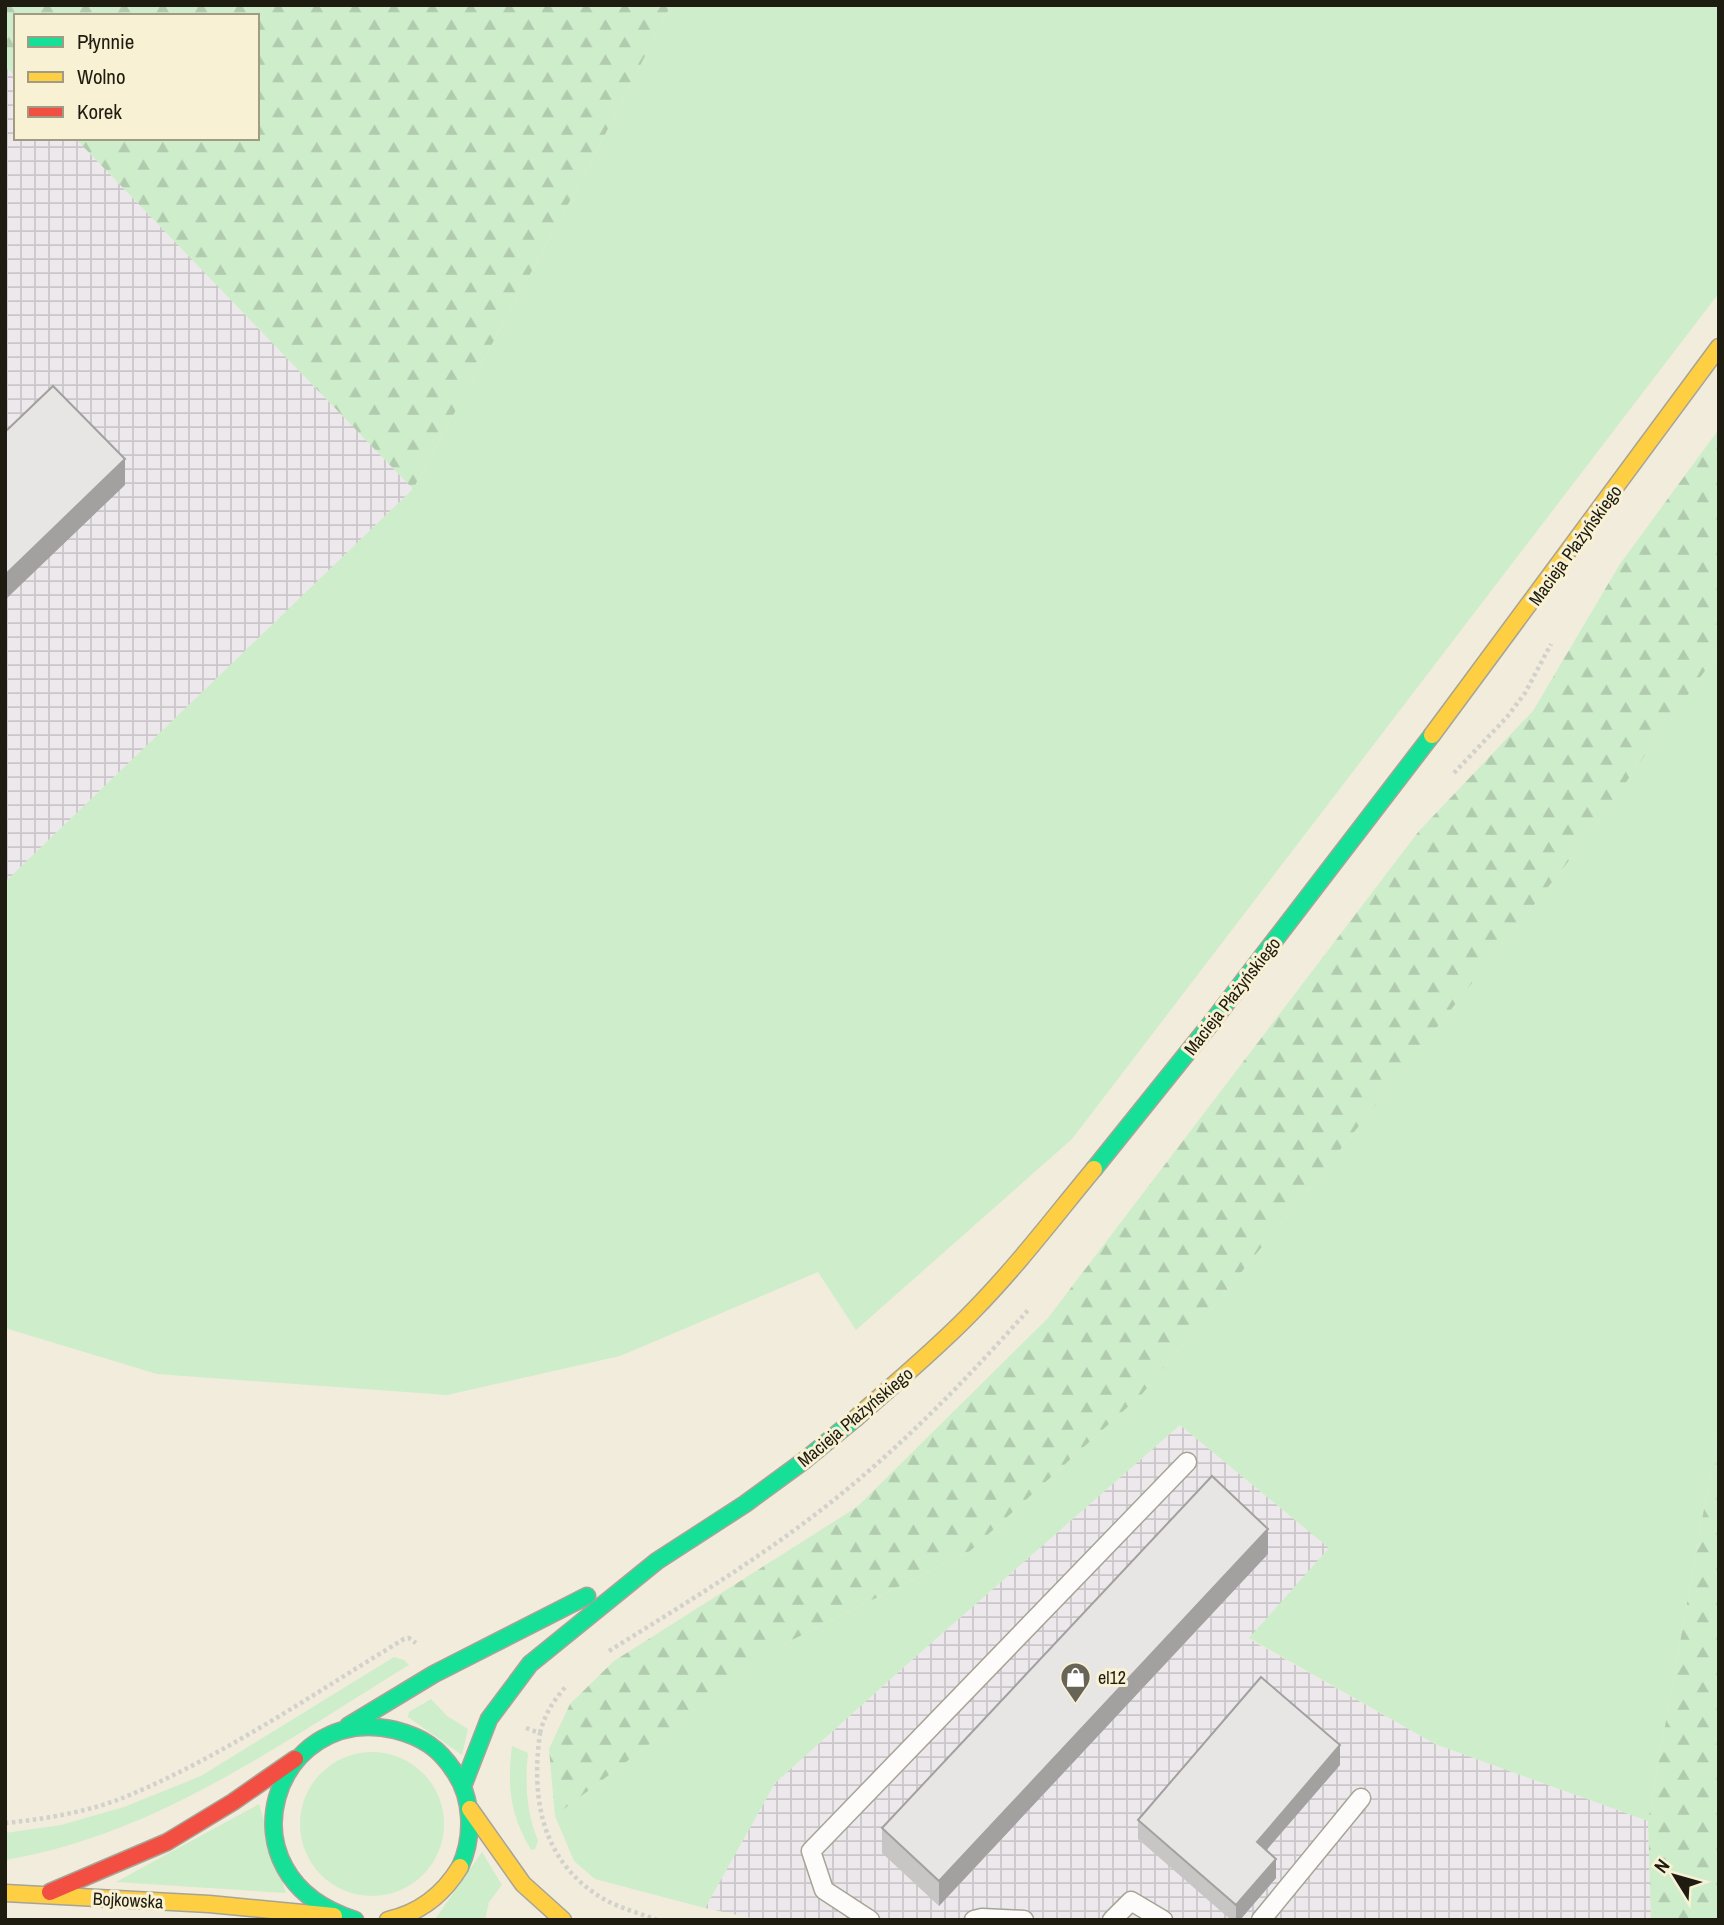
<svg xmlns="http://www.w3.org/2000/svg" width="1724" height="1925" viewBox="0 0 1724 1925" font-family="'Archivo Narrow',sans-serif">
  <defs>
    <pattern id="industrial-grid" width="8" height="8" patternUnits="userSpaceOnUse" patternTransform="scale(1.75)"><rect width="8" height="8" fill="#ece8ec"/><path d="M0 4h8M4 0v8" fill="none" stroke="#cac6c9"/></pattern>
    <pattern id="forest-firs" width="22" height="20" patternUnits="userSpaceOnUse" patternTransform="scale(1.75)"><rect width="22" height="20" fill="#ceedcb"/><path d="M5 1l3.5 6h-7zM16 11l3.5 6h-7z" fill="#b0cbad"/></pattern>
  </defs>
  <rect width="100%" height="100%" fill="#f1ecdb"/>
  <path fill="url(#industrial-grid)" d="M5,66L16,77V138H75L413,489L5,882Z
    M1180,1425L1329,1548L1249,1639L1435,1744L1648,1821L1651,1920H760L705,1908L775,1783L914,1658Z"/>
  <path fill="#ceedcb" d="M671,5H1719V293L1072,1139L856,1330L818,1272L620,1356L447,1395L157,1374L5,1328V882L413,489L590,164Z
    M1719,651V1425L1648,1821L1435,1744L1249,1638L1329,1548L1180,1425L914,1658L775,1783L705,1908L595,1879L574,1861L555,1816L776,1648L970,1551L1143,1393L1305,1194L1583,843Z
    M394,1657L404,1660L409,1665C281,1743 156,1835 5,1860V1833L61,1825L124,1807L201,1776Z
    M431,1699L447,1716L468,1729L462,1755L408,1717L409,1712Z
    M512,1746L528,1753C525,1784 526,1811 538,1841L535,1849L531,1850C510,1814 507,1787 512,1746Z
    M300 1824a72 72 0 1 1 144 0a72 72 0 1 1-144 0Z
    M259,1804L286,1893L116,1882Z
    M482,1852L502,1885L489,1902L485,1920L436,1918Z"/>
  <path fill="url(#forest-firs)" d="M5,5H671L590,164L413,489L75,138H257V16H16V77L5,66Z
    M1719,429V651L1583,843L1305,1194L1143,1393L970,1551L776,1648L555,1816L549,1749L570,1704L614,1661L857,1507L1048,1318L1419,831L1533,711L1620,564Z
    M1719,1425V1920H1651L1648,1821Z"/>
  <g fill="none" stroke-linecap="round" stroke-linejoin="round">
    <defs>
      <path id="lane" d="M870,1920L824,1890L811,1851L1187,1462
        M974,1920L982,1918L1024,1920
        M1112,1920L1131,1901L1163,1920
        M1261,1920L1361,1798"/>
      <path id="fast" d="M1094,1169L1212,1022L1432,735
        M348,1726L434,1674L587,1596
        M463,1786L489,1719L530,1664L657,1561L745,1504L805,1460L856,1418
        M355,1920C214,1876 275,1701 395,1730C422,1737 439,1748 454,1771C473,1798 474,1837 460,1867"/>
      <path id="slow" d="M1432,735L1719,347
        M856,1418C896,1382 938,1348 975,1309C1018,1265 1055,1216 1094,1169
        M470,1809L523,1884L563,1920
        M5,1893L209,1904L334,1916
        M388,1920C420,1913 443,1895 460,1867"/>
      <path id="jam" d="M50,1892L167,1842L233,1802L295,1759"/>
    </defs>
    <use href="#lane" stroke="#a7a497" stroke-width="21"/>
    <use href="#fast" stroke="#a7a497" stroke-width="19"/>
    <use href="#slow" stroke="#a7a497" stroke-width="19"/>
    <use href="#jam" stroke="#a7a497" stroke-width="19"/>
    <path stroke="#d2d1cc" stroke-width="4.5" stroke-dasharray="3.5 3.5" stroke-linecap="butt" d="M1454,773L1507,717L1525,693L1551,644
      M609,1651C686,1603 764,1556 835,1499C905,1443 969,1377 1029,1309
      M526,1728L540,1733C531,1798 541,1861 602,1898C619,1908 639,1913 657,1920
      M540,1733C545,1713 554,1700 567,1685
      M5,1823C45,1819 88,1812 125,1797C224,1756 313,1694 404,1639L409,1638L416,1643"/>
    <use href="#lane" stroke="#fdfcfa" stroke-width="18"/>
    <use href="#fast" stroke="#16e098" stroke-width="16"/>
    <use href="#slow" stroke="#ffcf43" stroke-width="16"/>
    <use href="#jam" stroke="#f24e42" stroke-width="16"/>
  </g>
  <path fill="#c8c6c4" d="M1268,1554L939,1906L882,1853V1828Z
    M1340,1765L1266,1850L1276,1878L1240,1920H1231L1138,1839V1820Z"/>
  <path fill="#a2a1a0" d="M125,459V485L5,600V575Z
    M1268,1529V1554L939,1906V1881Z
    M1340,1745V1765L1257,1861V1842Z
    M1276,1859V1878L1240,1920H1236V1905Z"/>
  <path fill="#e8e6e4" stroke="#a2a1a0" stroke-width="2" d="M53,386L125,459L5,575V432Z
    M1212,1476L1268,1529L939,1881L882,1828Z
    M1261,1677L1340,1745L1257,1842L1276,1859L1236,1905L1138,1820Z"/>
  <defs>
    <symbol id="shop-pin" viewBox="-11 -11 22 30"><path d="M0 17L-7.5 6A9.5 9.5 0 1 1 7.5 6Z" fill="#686457" stroke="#f9f1d3"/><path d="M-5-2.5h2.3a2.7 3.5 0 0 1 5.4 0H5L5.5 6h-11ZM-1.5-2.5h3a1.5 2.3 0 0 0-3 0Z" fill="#fff"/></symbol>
  </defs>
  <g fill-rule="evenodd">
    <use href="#shop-pin" x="1058" y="1660" width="35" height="47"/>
  </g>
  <g text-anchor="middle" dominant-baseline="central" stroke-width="6" stroke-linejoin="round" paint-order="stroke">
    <g font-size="18" fill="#1e1b10" stroke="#f9f1d3">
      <text transform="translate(1575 545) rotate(-54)">Macieja Płażyńskiego</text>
      <text transform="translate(1232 996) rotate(-52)">Macieja Płażyńskiego</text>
      <text transform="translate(855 1417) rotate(-40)">Macieja Płażyńskiego</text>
      <text transform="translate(128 1900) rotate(3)">Bojkowska</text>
    </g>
    <g font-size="18" fill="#1e1b10" stroke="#f9f1d3" text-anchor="start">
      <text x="1098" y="1677">el12</text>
    </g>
  </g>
  <rect width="1724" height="1925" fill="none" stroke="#1e1b10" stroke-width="14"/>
  <rect x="14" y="14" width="245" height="126" fill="#f9f1d3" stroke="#a19b85" stroke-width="2"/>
  <rect x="28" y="37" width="35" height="10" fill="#16e098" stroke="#a19b85" stroke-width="2"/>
  <text x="77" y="49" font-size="21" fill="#1e1b10">Płynnie</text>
  <rect x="28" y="72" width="35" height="10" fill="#ffcf43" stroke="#a19b85" stroke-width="2"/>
  <text x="77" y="84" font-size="21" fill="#1e1b10">Wolno</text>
  <rect x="28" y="107" width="35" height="10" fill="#f24e42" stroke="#a19b85" stroke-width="2"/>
  <text x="77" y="119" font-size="21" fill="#1e1b10">Korek</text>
  <g transform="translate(1675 1876) rotate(307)" stroke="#f9f1d3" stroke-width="5" paint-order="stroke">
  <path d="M0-5L12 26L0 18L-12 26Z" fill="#1e1b10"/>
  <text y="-10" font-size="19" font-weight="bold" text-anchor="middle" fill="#1e1b10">N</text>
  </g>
</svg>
